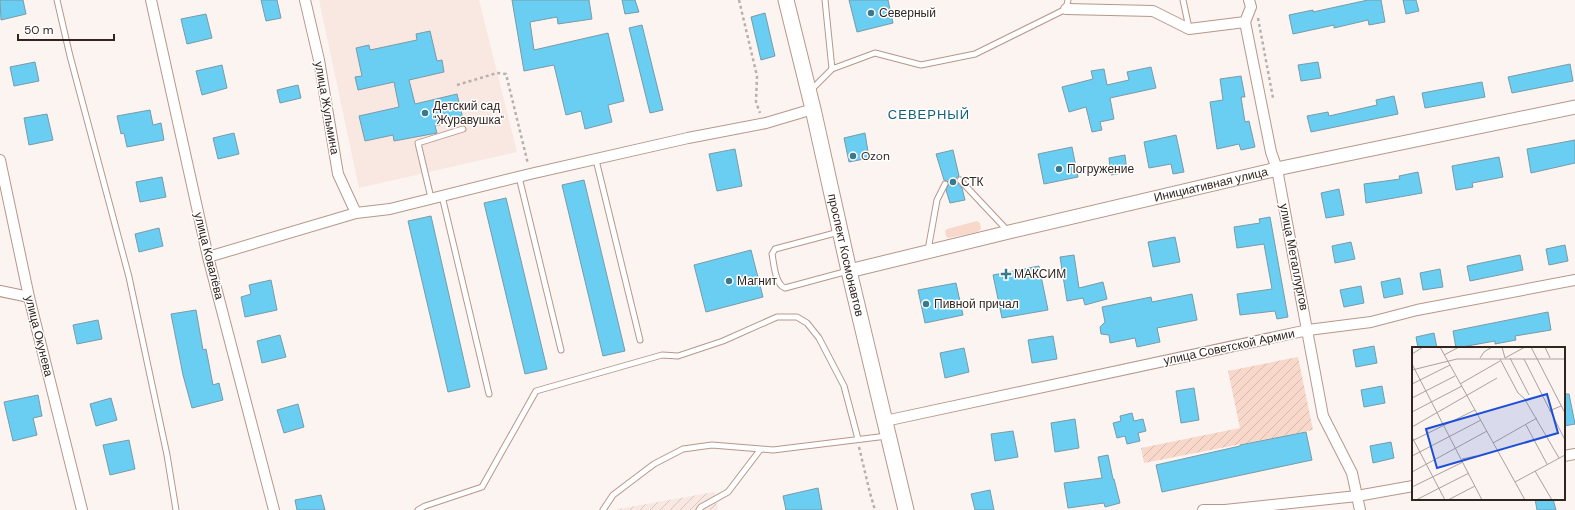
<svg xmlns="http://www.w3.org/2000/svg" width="1575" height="510" viewBox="0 0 1575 510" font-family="'DM Sans',sans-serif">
  <defs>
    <pattern id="industrial-furrows" width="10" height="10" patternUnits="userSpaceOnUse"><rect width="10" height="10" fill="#f9e8e1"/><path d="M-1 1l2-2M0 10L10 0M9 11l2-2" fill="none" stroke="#d6c7c1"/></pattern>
    <pattern id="garden-furrows" width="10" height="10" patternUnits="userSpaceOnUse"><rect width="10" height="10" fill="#f8d8cb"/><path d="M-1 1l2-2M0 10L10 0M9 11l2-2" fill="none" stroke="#d5b9ae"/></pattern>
  </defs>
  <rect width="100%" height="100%" fill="#fbf4f1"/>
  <path fill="#f9e8e1" d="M319,0H479L517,152L359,188Z"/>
  <path fill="url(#industrial-furrows)" d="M714,492L718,510H613Z"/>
  <path fill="#f8d8cb" d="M977,221L980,223L981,229L977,232L948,238L946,236L945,231L947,229Z"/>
  <path fill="url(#garden-furrows)" d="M1298,357L1313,430L1144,463L1141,448L1240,428L1228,371Z"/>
  <path fill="#69cef1" stroke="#789ba8" d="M0,0H23L26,14L1,20Z
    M261,0H277L281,18L266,21Z
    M512,0H589L592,19L558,24L557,17L530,22L534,50L608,33L624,101L608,105L612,122L585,129L581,111L566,115L554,65L524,71Z
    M622,0H635L639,12L625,14Z
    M849,0H888L893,23L857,32Z
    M1368,0H1381L1385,22L1369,25L1368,20L1334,28V25L1293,34L1289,15L1313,10V12Z
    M1403,0H1416L1419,11L1406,14Z
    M765,13L775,56L761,60L751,17Z
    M206,14L212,38L187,44L181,19Z
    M642,25L663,110L650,113L629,28Z
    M430,31L437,61L442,60L444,72L409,80L415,104L457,94L463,119L435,126L437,133L394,141L393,135L365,141L359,116L399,107L394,82L358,90L355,77L362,76L356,48L369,45L370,50L417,40L416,34Z
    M35,62L39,81L14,86L10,67Z
    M1318,62L1321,78L1301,81L1298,65Z
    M1570,64L1573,81L1512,93L1508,77Z
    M222,65L227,88L202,95L196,71Z
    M1151,67L1156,88L1110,98L1114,119L1100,122L1102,130L1092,132L1086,107L1069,112L1062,87L1093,79L1091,71L1104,69L1107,85L1129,80L1127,72Z
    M1241,76L1245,97H1241L1245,122L1249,121L1255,147L1241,150L1239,144L1217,149L1210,102L1223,100L1220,79Z
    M1482,82L1485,97L1425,108L1422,93Z
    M298,85L301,98L280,103L277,90Z
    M1394,96L1398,114L1311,132L1307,116L1328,112L1329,116L1377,105L1376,100Z
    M150,110L153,125L161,123L164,140L127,147L124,133L121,134L117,116Z
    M47,114L53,140L29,145L24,118Z
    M234,133L239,154L218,159L213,138Z
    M865,133L869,158L849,162L844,138Z
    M1176,135L1184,172L1173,174L1171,164L1149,168L1144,142Z
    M1575,140V163L1531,173L1527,149Z
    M1072,147L1078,177L1044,184L1038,154Z
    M735,149L742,186L717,191L709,154Z
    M953,150L959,176L956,178V181L962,188L965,200L950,203L946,190L949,183L947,181L944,180L936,154Z
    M1125,155L1127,172L1111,175L1109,158Z
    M1499,157L1503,177L1472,183L1473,187L1456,190L1452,166Z
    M1418,172L1422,193L1366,203L1364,184L1400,179L1399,176Z
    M162,177L166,197L140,202L136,182Z
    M584,180L625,351L603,356L562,185Z
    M1339,189L1344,215L1326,218L1321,193Z
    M506,198L547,369L525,374L484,203Z
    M431,216L470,387L448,392L408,221Z
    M1270,217L1288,317L1277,319L1275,311L1240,315L1237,294L1272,289L1264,244L1237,248L1234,227L1260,223L1259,219Z
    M159,228L163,246L139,252L135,234Z
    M1175,237L1180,262L1153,267L1148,242Z
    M1351,242L1355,259L1335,263L1332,246Z
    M1565,245L1568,261L1549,265L1546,249Z
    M751,250L763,297L706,312L694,265Z
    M1074,255L1079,288L1103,282L1107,299L1085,305L1083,298L1067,301L1060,257Z
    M1520,255L1523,270L1470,281L1467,266Z
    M1039,266L1048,310L1002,318L993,275Z
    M1440,269L1443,287L1423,290L1420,273Z
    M1400,278L1403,294L1384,298L1381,282Z
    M271,280L277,310L245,317L241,297L251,294L249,285Z
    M956,283L963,315L925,323L918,290Z
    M1361,286L1364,303L1344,307L1340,290Z
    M1192,294L1197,320L1157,328L1160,342L1137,347L1135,338L1110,343L1109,335L1101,334L1100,327L1105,322L1102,307L1151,297L1152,302Z
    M196,310L203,350L206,349L213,385L219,383L223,400L192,408L183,375L171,314Z
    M1548,312L1551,330L1515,336L1516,340L1495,344V341L1456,348L1453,331Z
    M98,320L102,339L77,344L73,325Z
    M1434,333L1437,348H1418L1416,337Z
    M280,335L286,357L262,363L257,341Z
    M1053,336L1057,359L1032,363L1028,340Z
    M1374,346L1377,363L1356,367L1353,350Z
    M964,348L969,372L945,378L940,353Z
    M1382,386L1385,403L1364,407L1361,390Z
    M1194,388L1199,420L1181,423L1176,391Z
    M1564,394H1569L1575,424L1564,426Z
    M38,395L42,416L33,418L37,435L13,441L4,402Z
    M111,398L117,420L96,426L90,404Z
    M298,404L304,427L284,433L277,410Z
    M1132,413L1134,421L1143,419L1146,431L1138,433L1140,441L1127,444L1125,436L1117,438L1113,423L1121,421L1120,416Z
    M1075,419L1079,448L1055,452L1051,423Z
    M1013,431L1018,457L995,461L991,434Z
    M1306,432L1312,460L1162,492L1156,465L1240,446V445Z
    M129,440L135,469L110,475L103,445Z
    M1391,442L1394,458L1373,463L1370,446Z
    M1108,455L1113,479H1114L1120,503L1105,507L1104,503L1068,508L1064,483L1102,478L1098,457Z
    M818,488L822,510H786L783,496Z
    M990,490L994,510H975L971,494Z
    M321,495L325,510H297L295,500Z
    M1535,499H1553L1556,510H1537Z"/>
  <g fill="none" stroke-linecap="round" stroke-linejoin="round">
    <defs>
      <path id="service" d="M57,0L70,56L129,277L167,455L176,510
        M1183,0L1189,28
        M832,69L875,53L921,65L975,54L1066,9L1068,0
        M810,91L832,69L825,0
        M596,160L640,340
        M519,177L561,350
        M960,180L1007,230
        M442,196L489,394
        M431,198L418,143L463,129
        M839,232L775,249L772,254C774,264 775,284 785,288L848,271
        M928,250L937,200L945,184
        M418,510L425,506L482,487L536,391L662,355L678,356L723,341L777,317H797L807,323L819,338L844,386L858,439
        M603,510L613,495L654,464L683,449L712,445L773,450L887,436
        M699,510L701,507L728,492L760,450"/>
      <path id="minor" d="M151,0L208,257L274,510
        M305,0L319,60L338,174L356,213
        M1249,0L1251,7L1245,22L1271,152L1277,169L1323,416L1352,473L1360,510
        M1066,9L1153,11L1189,29L1245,22
        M0,160L29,297L82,510
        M208,257L356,213L390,209L530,174L688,138L766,123L813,109
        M0,291L29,297
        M885,421L1308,330L1371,322L1417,310L1575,280
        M1564,456L1575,454
        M1203,510H1225L1357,496L1413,486"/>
      <g id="tertiary">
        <path id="s1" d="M849,271L1009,232L1286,167L1575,107"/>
      </g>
      <g id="secondary">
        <path id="s2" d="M786,0L813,109L849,271L906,510"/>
      </g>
    </defs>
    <use href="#service" stroke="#b7978a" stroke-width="7"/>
    <use href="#minor" stroke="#b7978a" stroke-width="12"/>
    <use href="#tertiary" stroke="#b7978a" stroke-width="15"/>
    <use href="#secondary" stroke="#b7978a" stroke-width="17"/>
    <path stroke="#b9b0ad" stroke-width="2.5" stroke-dasharray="3 3" stroke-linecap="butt" d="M739,0L757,76L756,102L760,113
      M1258,18L1273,98
      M457,85L497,73L506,74L528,164
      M859,447L870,493L875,510"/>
    <use href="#service" stroke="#fff" stroke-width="5"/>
    <use href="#minor" stroke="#fff" stroke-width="10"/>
    <use href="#tertiary" stroke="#fff" stroke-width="13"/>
    <use href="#secondary" stroke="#fff" stroke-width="15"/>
  </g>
  <g fill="#3a788e" stroke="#fff" stroke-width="1.5">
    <circle cx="871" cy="13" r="4"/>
    <circle cx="425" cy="113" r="4"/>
    <circle cx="853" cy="156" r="4"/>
    <circle cx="1059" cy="169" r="4"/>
    <circle cx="953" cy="182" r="4"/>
    <path d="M1004 268h4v4h4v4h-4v4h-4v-4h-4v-4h4z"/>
    <circle cx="729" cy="281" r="4"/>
    <circle cx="926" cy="304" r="4"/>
  </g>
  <g text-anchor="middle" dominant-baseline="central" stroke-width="3" stroke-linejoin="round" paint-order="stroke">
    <g font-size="12" fill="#322520" stroke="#fff" text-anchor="start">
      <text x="879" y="13">Северный</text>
      <text x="433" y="106">Детский сад<tspan x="433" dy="14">"Журавушка"</tspan></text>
      <text x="861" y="156">Ozon</text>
      <text x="1067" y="169">Погружение</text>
      <text x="961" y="182">СТК</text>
      <text x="1014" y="274">МАКСИМ</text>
      <text x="737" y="281">Магнит</text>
      <text x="934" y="304">Пивной причал</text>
    </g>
    <g font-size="12" fill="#322520" stroke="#fff">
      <text transform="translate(327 108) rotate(80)">улица Жульмина</text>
      <text stroke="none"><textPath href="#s1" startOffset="372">Инициативная улица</textPath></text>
      <text stroke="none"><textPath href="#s2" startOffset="262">проспект Космонавтов</textPath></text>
      <text transform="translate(209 256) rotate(76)">улица Ковалёва</text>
      <text transform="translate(1294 257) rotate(79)">улица Металлургов</text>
      <text transform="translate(39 336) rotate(76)">улица Окунева</text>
      <text transform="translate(1229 347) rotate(-12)">улица Советской Армии</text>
    </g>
    <g font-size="13" letter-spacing="1" fill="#116178" stroke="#fff">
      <text x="929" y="114">СЕВЕРНЫЙ</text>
    </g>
  </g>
  <g transform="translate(1412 347)">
    <rect width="153" height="153" fill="#fbf4f1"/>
    <path fill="none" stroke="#aba19d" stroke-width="1" d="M28,0L113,153M90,0L93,11L113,0M119,0L153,66M133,0L138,11M0,7L11,0M32,8L47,0M68,11L72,5L80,0M98,11L117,48M88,12L106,46L112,51M112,12L153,93M0,17L70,153M0,23L45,12H153M0,37L38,18M48,37L88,14M0,51L43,29M112,51L147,111M137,64L149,59M0,65L50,39M114,78L135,117M0,80L85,31M0,90L33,153M0,94L63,63M81,96L125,71M0,109L69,73M50,112L64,109M123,124L140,153M0,125L75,84M103,135L153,108M0,140L51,115M4,153L57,126M36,153L63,139"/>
    <path fill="#1d4ed8" fill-opacity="0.15" stroke="#1d4ed8" stroke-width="2" d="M135,47L146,86L25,121L14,82Z"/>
    <rect width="153" height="153" fill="none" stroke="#322520" stroke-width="2"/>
  </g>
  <path d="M18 34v6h96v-6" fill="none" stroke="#322520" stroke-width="2"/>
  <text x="24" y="34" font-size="12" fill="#322520" stroke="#ffffff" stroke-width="3" paint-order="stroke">50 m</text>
</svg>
